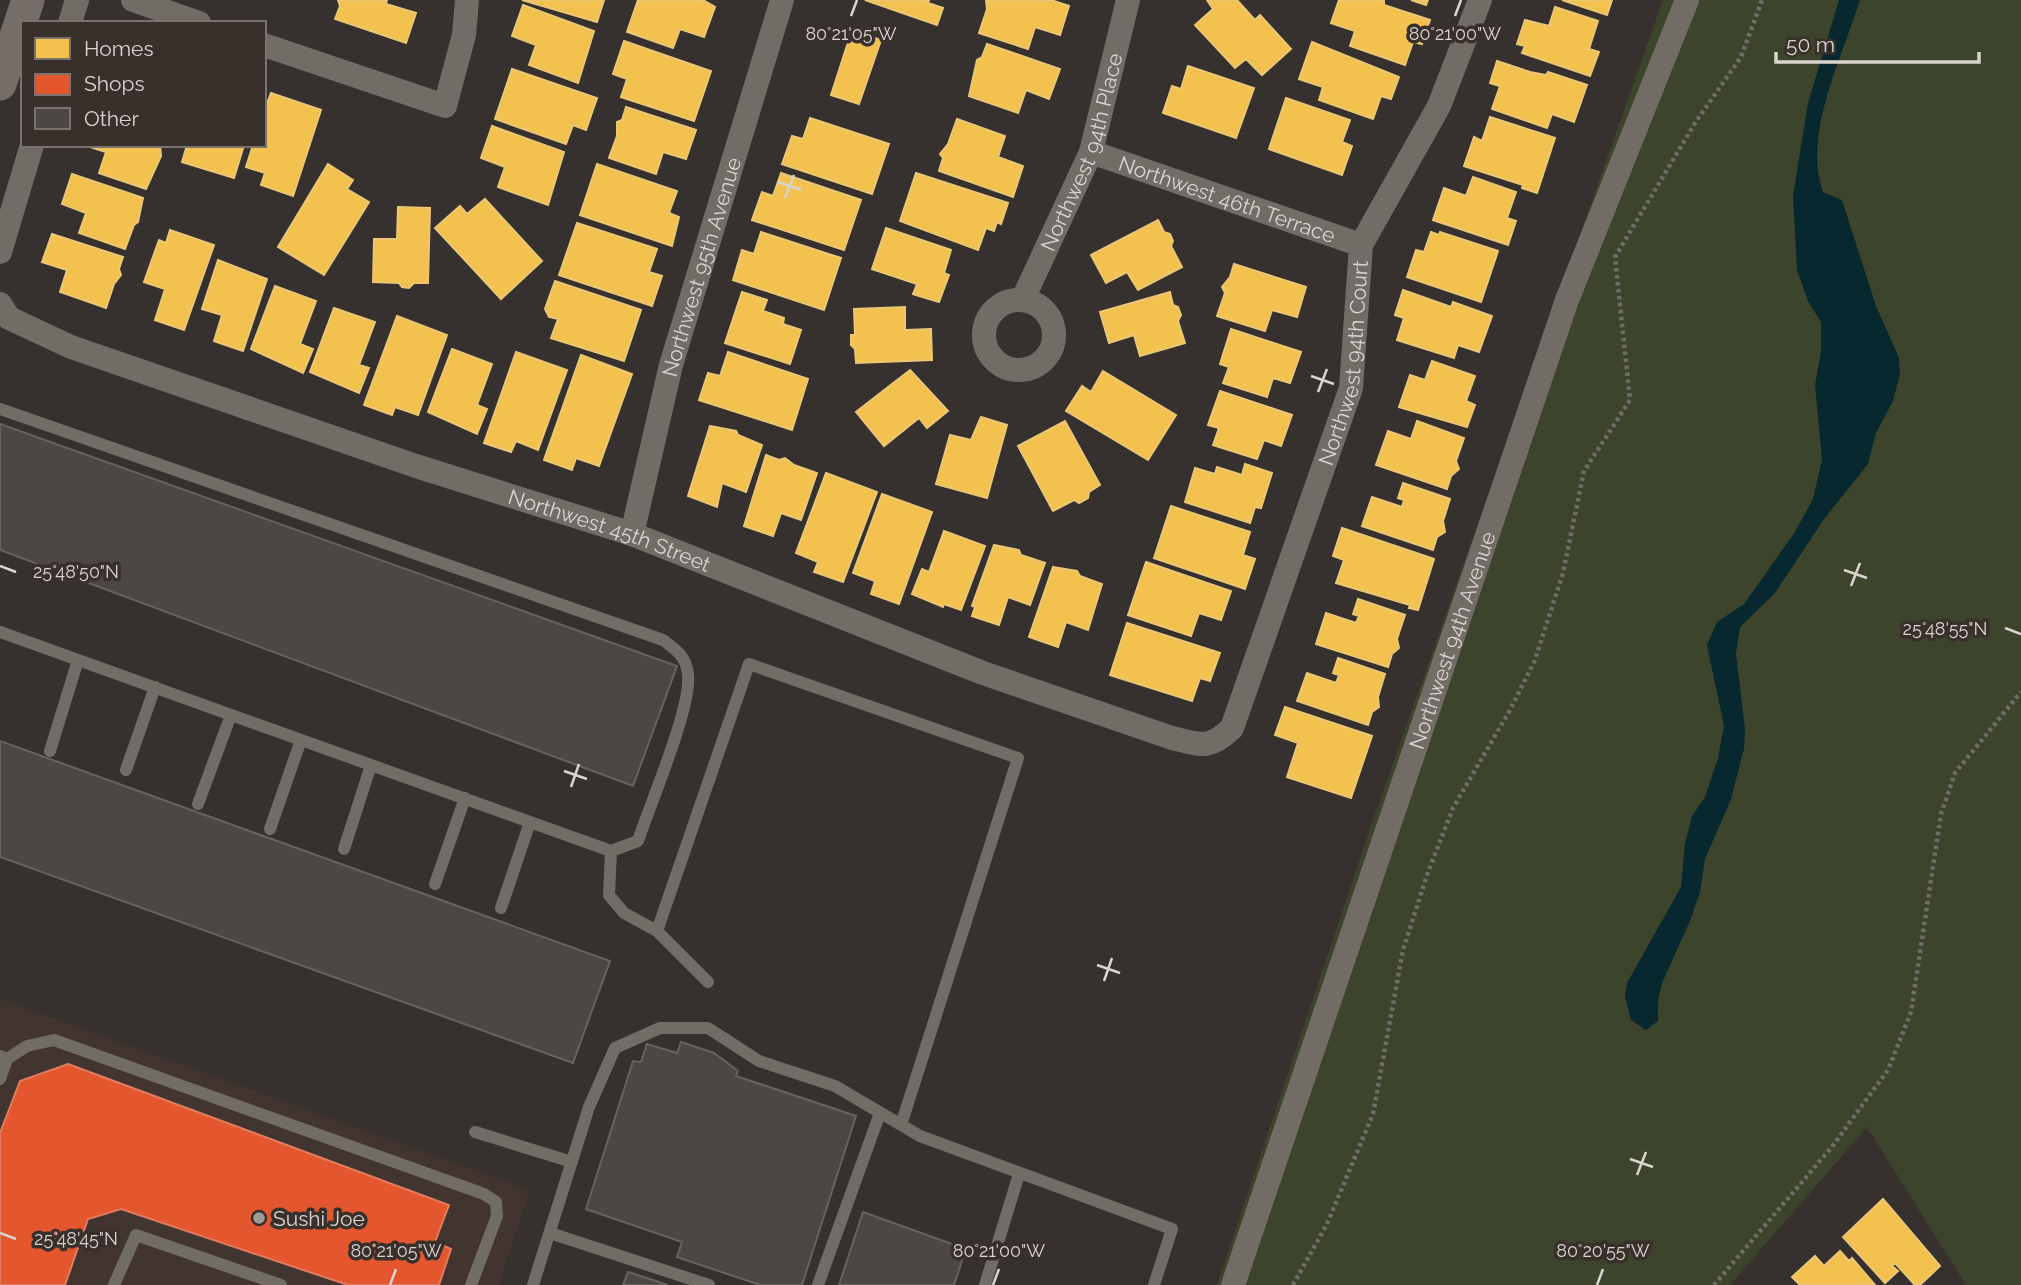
<svg xmlns="http://www.w3.org/2000/svg" width="2021" height="1285" viewBox="0 0 2021 1285" font-family="Raleway,sans-serif">
  <rect width="100%" height="100%" fill="#36312f"/>
  <path fill="#42342f" d="M0,999L530,1190L499,1285H0Z"/>
  <path fill="#3c442c" d="M1663,0H2021V1285H1966L1867,1127L1730,1285H1217L1373,820Z"/>
  <path fill="#07282f" d="M1839,0H1860C1843,55 1802,135 1823,192L1842,200L1876,306L1899,358L1900,374L1893,401L1876,433L1868,464L1824,519L1775,593L1740,627L1736,654L1745,729L1744,749L1731,799L1705,859L1700,892L1690,921L1662,983L1658,1001V1021L1646,1030L1631,1020L1625,997L1627,983L1681,887L1685,843L1692,816L1705,797L1718,758L1724,726L1707,645L1717,622L1744,604L1795,532L1813,499L1822,460L1815,385L1821,352V322L1808,301L1797,270L1793,196L1808,103Z"/>
  <path fill="#f2c14e" stroke="#ebc775" stroke-width="2" d="M338,0H387L386,4L416,13L406,43L335,19L340,6Z
    M522,0H604L597,22Z
    M638,0H703L715,7L704,37L680,29L673,48L627,32Z
    M865,0H929L928,3L943,8L937,25Z
    M986,0H1051L1069,6L1060,35L1035,27L1028,49L979,33L987,9Z
    M1237,0L1255,20L1260,15L1291,49L1262,75L1246,59L1235,68L1195,25L1213,9L1207,0Z
    M1339,0H1384V5L1430,20L1422,44L1413,42L1405,65L1350,46L1355,31L1331,23Z
    M1411,0H1428L1426,5Z
    M1562,0H1612L1607,15Z
    M523,5L594,31L578,83L529,65L536,45L512,36Z
    M1555,7L1598,21L1589,49L1599,52L1590,76L1522,53L1525,46L1517,44L1525,20L1549,26Z
    M852,30L881,40L859,104L831,95Z
    M624,41L711,71L694,121L621,97L627,79L613,74Z
    M1312,42L1399,77L1391,99L1381,96L1373,119L1319,100L1323,87L1299,79Z
    M987,44L1060,69L1049,99L1026,90L1018,113L969,96L977,60L982,57Z
    M1497,61L1530,72L1546,75L1548,72L1587,85L1574,122L1552,114L1547,128L1492,109L1500,86L1490,83Z
    M1188,66L1254,88L1236,138L1163,113L1172,86L1181,89Z
    M512,69L597,98L586,130L573,125L566,144L495,119Z
    M271,93L321,110L293,196L261,185L265,173L246,167L253,145H264V112Z
    M1286,98L1350,120L1342,142L1352,146L1342,175L1269,149Z
    M626,107L696,130L686,159L663,152L656,174L609,158L617,136V122L622,120Z
    M1490,117L1555,138L1537,193L1522,188L1523,185L1464,166L1474,137L1482,141Z
    M810,118L889,144L872,194L782,164L792,136L803,139Z
    M957,119L1005,136L998,157L1023,166L1013,197L939,171L943,158L940,154L948,144Z
    M492,126L564,152L548,205L498,187L505,167L481,158Z
    M84,145H160L161,156L146,189L99,173L106,152Z
    M187,145H244L234,178L182,162Z
    M328,164L353,180L347,189L369,202L324,275L278,247Z
    M597,164L677,191L669,213L679,217L672,246L580,215Z
    M781,173L861,200L844,250L752,220L762,192L773,196Z
    M916,173L1008,203L1001,224L997,222L994,231L986,228L978,250L900,221Z
    M72,174L143,198L138,222L134,225L125,249L79,233L86,213L62,204Z
    M1473,177L1516,192L1507,218L1516,221L1508,245L1433,220L1444,188L1466,196Z
    M485,199L542,261L501,299L435,228L460,206L467,214Z
    M398,207L430,208L428,283H414L409,288L402,287L399,283L373,282L374,239H397Z
    M1158,220L1164,232L1170,234L1173,241L1171,246L1182,267L1138,290L1127,272L1106,283L1091,255Z
    M577,223L657,249L649,272L662,276L652,306L559,275Z
    M886,228L951,250L944,273L949,275L939,302L913,294L917,284L872,269Z
    M170,230L214,245L184,330L155,320L165,289L144,282L159,240L166,243Z
    M761,232L841,258L824,310L733,280L742,250L754,254Z
    M1431,232L1439,235L1440,232L1498,251L1481,302L1407,277L1416,250L1424,252Z
    M52,234L123,257L119,269L121,275L114,284L106,308L60,292L67,270L42,262Z
    M218,260L267,279L243,351L214,341L222,315L202,309Z
    M1234,264L1306,287L1297,317L1272,310L1265,331L1217,316L1225,293L1222,287L1230,277Z
    M555,281L641,310L624,361L551,338L558,319L549,317L545,309Z
    M275,286L316,301L300,344L313,349L303,373L251,349Z
    M1403,290L1451,307L1453,302L1492,316L1479,352L1458,345L1454,358L1397,340L1404,318L1395,315Z
    M742,292L767,300L763,311L784,318L783,324L801,330L790,364L725,343Z
    M1170,292L1173,305L1178,307L1181,315L1178,321L1185,343L1140,356L1134,335L1109,343L1100,312Z
    M905,307V330L931,329L932,360L856,363L855,349L851,345V335H855L854,309Z
    M334,308L375,322L359,365L369,368L359,393L310,372Z
    M397,316L447,335L418,415L395,407L392,415L364,405Z
    M1231,329L1301,352L1290,383L1273,378L1267,397L1223,383L1229,367L1220,364Z
    M452,349L492,364L477,405L487,409L477,434L428,412Z
    M516,352L567,370L538,450L516,441L511,452L484,443Z
    M728,352L808,379L792,430L699,400L708,373L720,376Z
    M581,355L632,374L599,466L576,458L572,470L544,460Z
    M1432,361L1475,376L1466,401L1475,405L1467,427L1399,407L1410,375L1425,380Z
    M910,370L948,411L927,428L919,418L884,446L856,412Z
    M1103,371L1176,415L1148,460L1066,411L1082,386L1091,392Z
    M1220,391L1292,415L1281,446L1264,440L1257,459L1213,445L1219,428L1208,425Z
    M981,417L1007,425L987,498L936,484L950,435L971,440Z
    M1065,421L1100,485L1089,492L1088,498L1079,503L1074,500L1053,511L1018,446Z
    M1417,421L1464,438L1456,461L1459,469L1451,476L1447,489L1376,465L1388,431L1411,439Z
    M710,426L736,431L738,435L762,445L746,492L722,483L717,507L688,496Z
    M766,455L779,460L785,458L794,465L817,473L801,520L781,513L773,536L744,526Z
    M1245,464L1272,473L1261,508L1255,507L1250,523L1185,502L1195,468L1215,474L1217,467L1242,475Z
    M826,473L877,492L843,582L814,572L818,562L796,553Z
    M1403,483L1450,499L1443,521L1445,532L1437,537L1433,550L1362,526L1372,497L1402,507L1404,500L1398,498Z
    M882,494L932,512L899,604L871,594L875,581L853,573Z
    M1171,506L1250,532L1243,555L1255,559L1245,589L1154,558Z
    M1342,528L1434,559L1418,610L1409,608L1410,605L1336,583L1344,560L1333,556Z
    M944,531L985,546L961,610L944,604L943,607L912,594L922,569L929,572Z
    M994,545L1019,550L1021,555L1045,563L1030,605L1008,597L999,625L972,616L975,607L972,606Z
    M1146,562L1231,591L1221,620L1199,613L1191,636L1128,615Z
    M1053,567L1077,571L1080,576L1102,584L1088,630L1066,622L1058,647L1029,637Z
    M1358,599L1405,615L1397,639L1399,648L1392,654L1388,667L1316,644L1326,613L1356,623L1359,616L1353,614Z
    M1127,623L1220,653L1210,681L1200,678L1192,701L1110,675Z
    M1338,658L1385,674L1378,697L1379,707L1372,712L1368,725L1297,701L1307,673L1336,683L1339,675L1333,673Z
    M1285,707L1372,736L1351,798L1287,777L1298,743L1275,735Z
    M1883,1199L1940,1266L1920,1285H1915L1895,1263L1892,1266L1898,1271L1885,1283L1843,1237Z
    M1840,1251L1849,1261L1852,1258L1875,1285H1800L1792,1277L1815,1256L1824,1266Z"/>
  <path fill="#e4572e" stroke="#e17c5f" stroke-width="2" d="M68,1064L449,1205L435,1242L451,1249L439,1285H348L121,1209L88,1219L65,1285H0V1133L20,1081Z"/>
  <path fill="#4c4745" stroke="#676261" stroke-width="2" d="M0,424L677,666L633,786L0,550Z
    M0,741L610,961L573,1063L0,857Z
    M681,1042L714,1053L738,1071L736,1076L856,1116L802,1285H760L677,1257L682,1242L586,1209L633,1061L641,1062L647,1044L677,1053Z
    M863,1212L966,1249L954,1285H839Z
    M628,1272L668,1285H623Z"/>
  <g fill="none" stroke-linecap="round" stroke-linejoin="round">
    <path stroke="#716c69" stroke-width="4.5" stroke-dasharray="3.5 3.5" stroke-linecap="butt" d="M1293,1285L1327,1224L1373,1114L1403,950L1427,875L1453,808L1510,710L1535,660L1563,573L1584,471L1630,400L1615,257L1695,123L1741,57L1762,0
      M1714,1285L1831,1148L1888,1070L1911,1012L1941,814L1955,773L2021,692"/>
    <path stroke="#726c67" stroke-width="12" d="M0,409L663,640C676,650 686,656 688,674C692,707 650,804 638,841L611,851
      M0,632L611,851L609,895L624,913L657,931L749,664L1018,758L901,1125
      M50,751L78,660
      M126,770L155,687
      M198,804L231,715
      M270,829L301,740
      M344,849L371,765
      M435,884L465,798
      M501,908L530,822
      M657,931L708,982
      M0,1056L7,1059L27,1046L54,1040L484,1194L496,1202L497,1216L471,1285
      M0,1079L7,1059
      M475,1132L572,1162
      M550,1233L709,1285
      M114,1285L136,1235L281,1285
      M533,1285L589,1107L615,1048L660,1028H708L759,1061L835,1086L920,1136L1172,1229L1154,1285
      M818,1285L880,1113
      M985,1285L1019,1174"/>
    <g stroke="#726c67" stroke-width="24">
      <path d="M133,0L199,23"/>
      <path d="M70,23L77,0"/>
      <path d="M264,45L445,106L464,35L467,0"/>
      <path id="s1" d="M1091,152L1361,245"/>
      <path d="M0,252L32,145"/>
      <path id="s2" d="M1023,299L1091,152L1128,0"/>
      <circle cx="1019" cy="335" r="35"/>
      <path id="s3" d="M0,304L9,318L71,347L416,466L632,534L983,673L1172,738C1201,745 1209,750 1232,728L1351,388L1361,245L1439,106L1480,0"/>
      <path id="s4" d="M632,534L671,365L782,0"/>
      <path id="s5" d="M1233,1285L1567,300L1687,0"/>
    </g>
    <path stroke="#756e68" stroke-width="33" d="M0,84L28,0"/>
  </g>
  <path fill="none" stroke="#dad4d1" stroke-width="2.5" d="M851,16L857,0M1455,16L1461,0M778,182L801,190M785,198L794,175M1311,376L1334,384M1318,392L1327,369M0,566L16,572M1844,570L1867,578M1851,586L1860,563M2005,628L2021,634M564,771L587,779M571,787L579,764M1097,965L1120,973M1104,981L1112,958M1630,1159L1653,1167M1637,1175L1646,1152M0,1233L16,1239M390,1285L396,1269M993,1285L999,1269M1597,1285L1603,1269"/>
  <circle fill="#a19b98" stroke="#39302c" stroke-width="2.5" cx="259" cy="1218" r="7"/>
  <g text-anchor="middle" dominant-baseline="central" stroke-width="7" stroke-linejoin="round" paint-order="stroke">
    <g font-size="21" fill="#dad4d1" stroke="#39302c">
      <text stroke="none"><textPath href="#s2" startOffset="159">Northwest 94th Place</textPath></text>
      <text stroke="none"><textPath href="#s1" startOffset="144">Northwest 46th Terrace</textPath></text>
      <text stroke="none"><textPath href="#s4" startOffset="276">Northwest 95th Avenue</textPath></text>
      <text stroke="none"><textPath href="#s3" startOffset="1703">Northwest 94th Court</textPath></text>
      <text stroke="none"><textPath href="#s3" startOffset="654">Northwest 45th Street</textPath></text>
      <text stroke="none"><textPath href="#s5" startOffset="681">Northwest 94th Avenue</textPath></text>
    </g>
    <g font-size="21" fill="#dad4d1" stroke="#39302c" text-anchor="start">
      <text x="273" y="1218">Sushi Joe</text>
    </g>
  </g>
  <g font-size="18" text-anchor="middle" fill="#dad4d1" stroke="#39302c" stroke-width="7" stroke-linejoin="round" paint-order="stroke">
    <text x="851" y="40">80°21'05"W</text>
    <text x="1455" y="40">80°21'00"W</text>
    <text x="76" y="578">25°48'50"N</text>
    <text x="1945" y="635">25°48'55"N</text>
    <text x="76" y="1245">25°48'45"N</text>
    <text x="396" y="1257">80°21'05"W</text>
    <text x="999" y="1257">80°21'00"W</text>
    <text x="1603" y="1257">80°20'55"W</text>
  </g>
  <rect x="21" y="21" width="245" height="126" fill="#39302c" stroke="#79726e" stroke-width="2"/>
  <rect x="35" y="38" width="35" height="21" fill="#f2c14e" stroke="#79726e" stroke-width="2"/>
  <text x="84" y="56" font-size="21" fill="#dad4d1">Homes</text>
  <rect x="35" y="74" width="35" height="21" fill="#e4572e" stroke="#79726e" stroke-width="2"/>
  <text x="84" y="91" font-size="21" fill="#dad4d1">Shops</text>
  <rect x="35" y="108" width="35" height="21" fill="#4c4745" stroke="#79726e" stroke-width="2"/>
  <text x="84" y="126" font-size="21" fill="#dad4d1">Other</text>
  <path d="M1776 52v10h203v-10" fill="none" stroke="#dad4d1" stroke-width="3.5"/>
  <text x="1786" y="52" font-size="21" fill="#dad4d1" stroke="#39302c" stroke-width="5" paint-order="stroke">50 m</text>
</svg>
